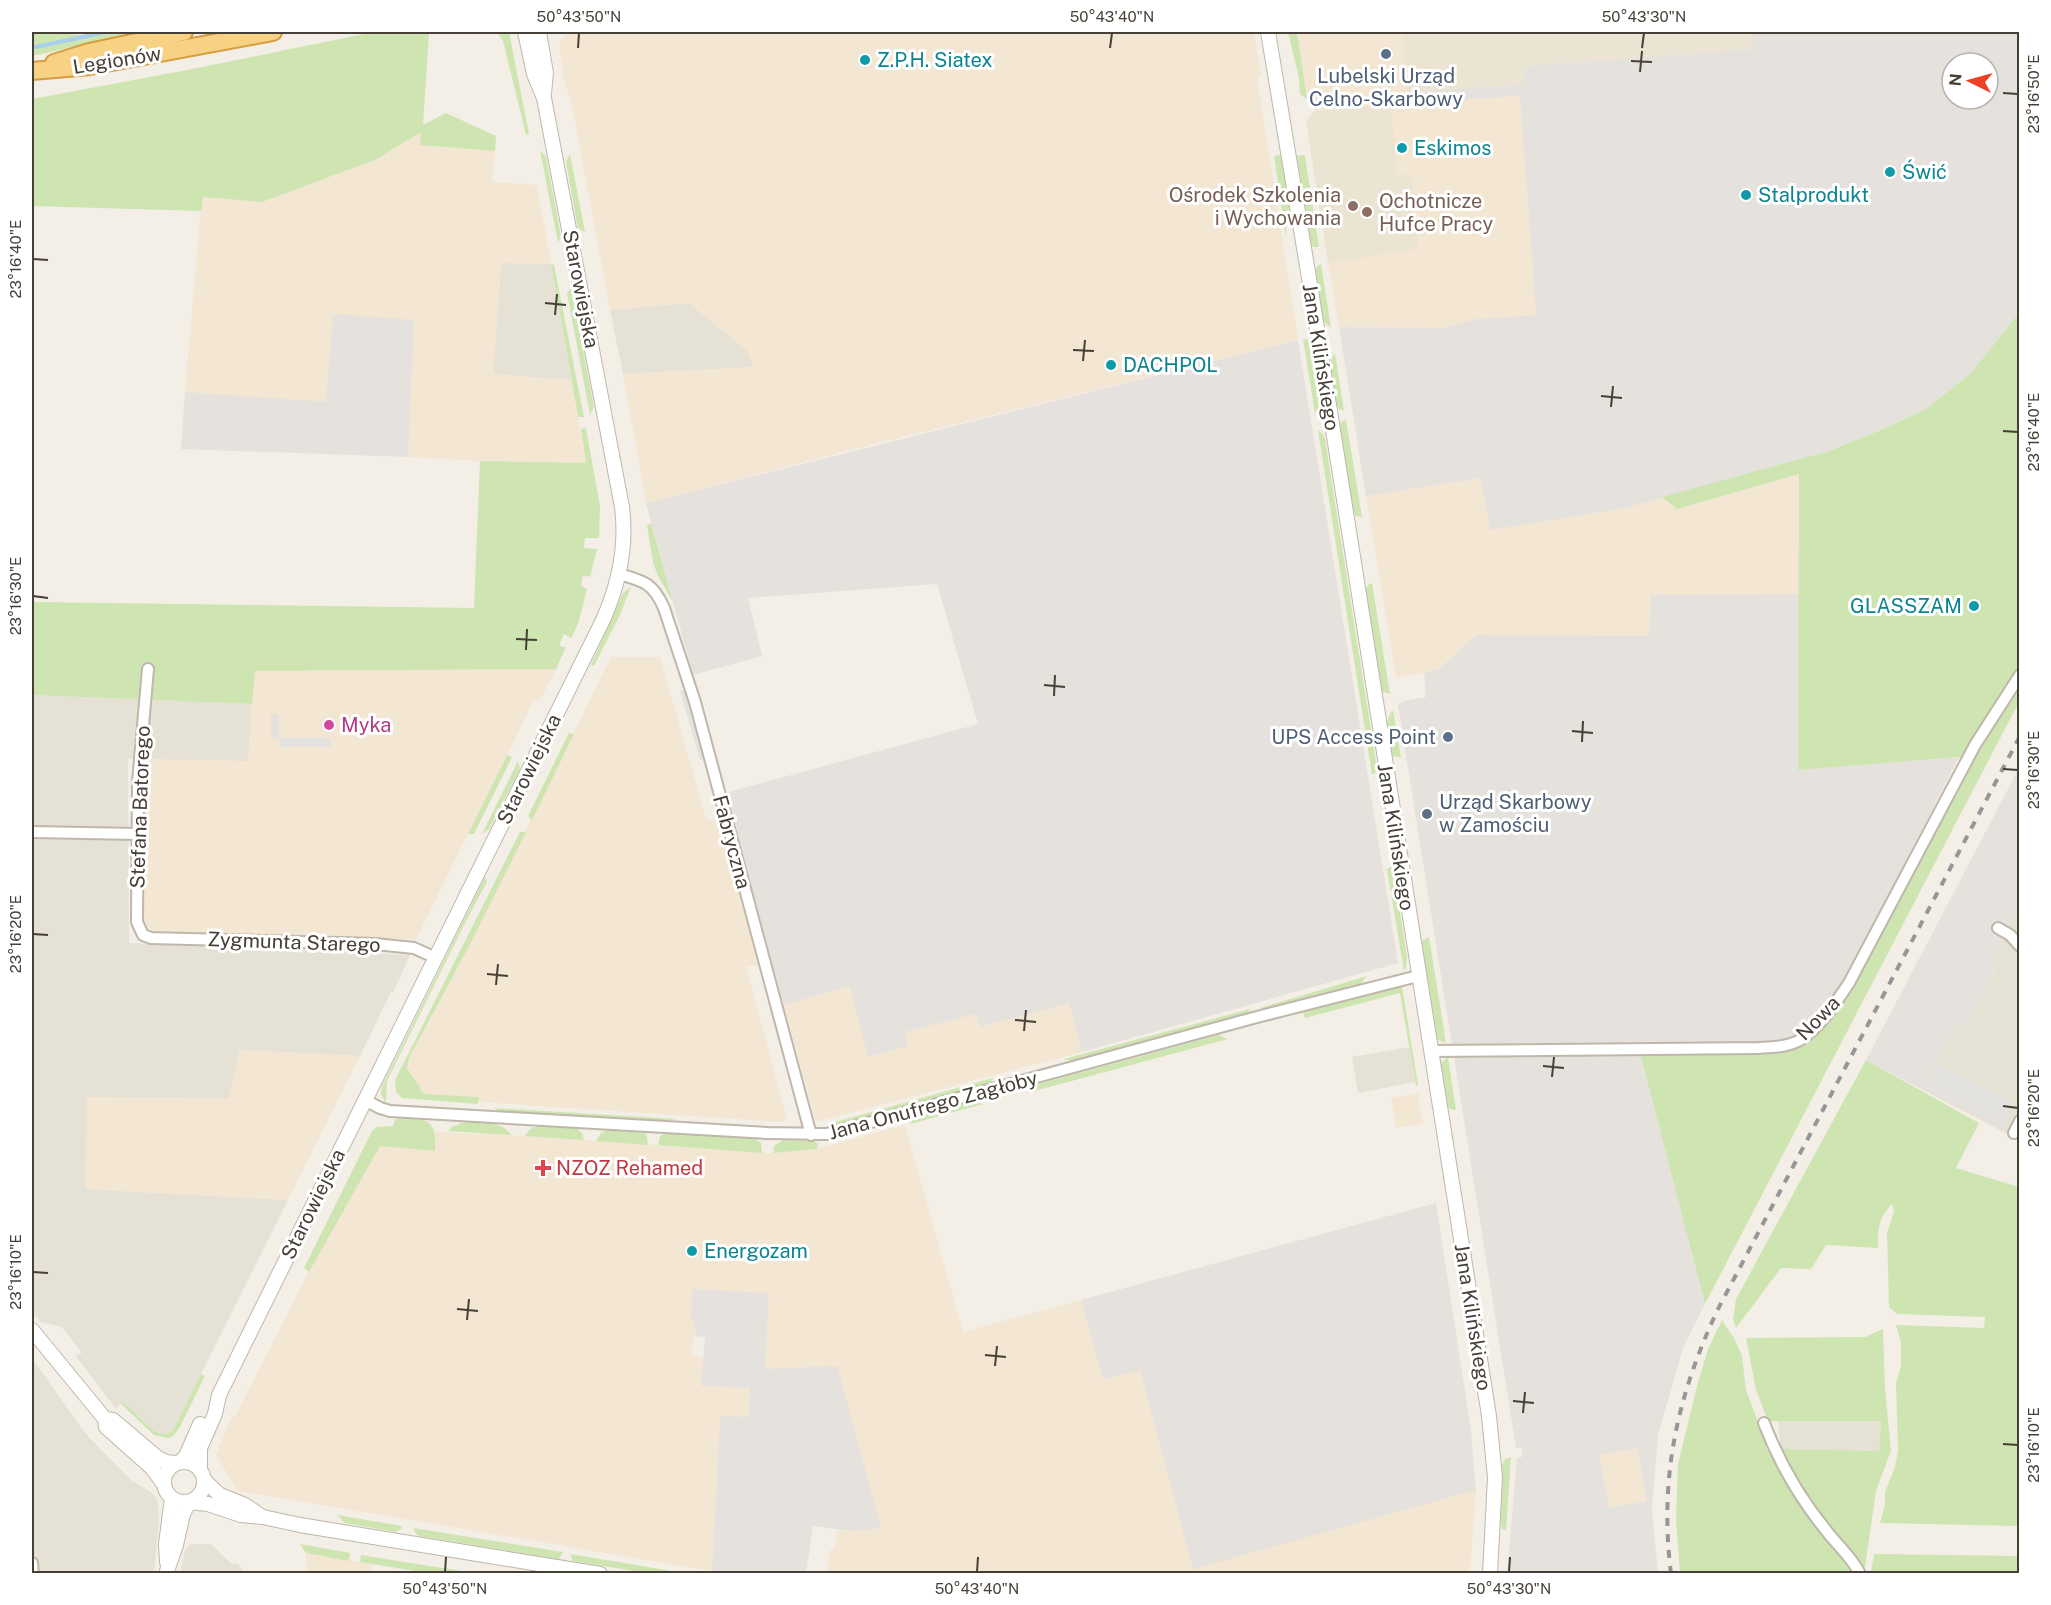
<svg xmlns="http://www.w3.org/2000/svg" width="2051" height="1605" viewBox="0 0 2051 1605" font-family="'Public Sans',sans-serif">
  <rect width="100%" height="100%" fill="#f3efe7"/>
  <path fill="#e6e1d5" d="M501,262L551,264L571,380L493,374Z
    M689,303L747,351L754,367L623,374L610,310Z
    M32,695L252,704L248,762L128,759L129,943L410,955L393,993L391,992L360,1056L240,1050L229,1098L85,1189L288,1200L173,1430L167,1435L160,1434L154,1431L123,1402L116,1409L75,1355L82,1353L62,1327L40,1322L36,1316L33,1318L32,1316Z
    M2019,909V1140L1921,1089L1957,1022L1964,1026L1996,968L1989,963Z
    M1409,1047L1415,1082L1358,1093L1352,1057Z
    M32,1358L85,1433L132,1481L151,1492L157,1499L159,1521L154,1573H32Z
    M1778,1420H1881L1879,1451L1781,1449Z
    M190,1544H211L232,1564H238L245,1573H180L185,1551Z"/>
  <path fill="#f3e6d3" d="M568,32H1254L1261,76L1257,77L1298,340L870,445L646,503L623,374L754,367L747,351L689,303L610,310L571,100L564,82L559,43Z
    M1297,32H1402L1408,103L1520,96L1536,315L1475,319L1445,328L1339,327L1328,263L1418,249L1411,174L1397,175L1391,105L1315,111L1314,100L1307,99Z
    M422,131L421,145L495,151L492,182L537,185L551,264L501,263L493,374L571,380L586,463L480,461L408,457L414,320L326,403L185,392L202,197L262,202L377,159Z
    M1799,473L1800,594L1651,595L1649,636L1476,635L1439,669L1424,673L1396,678L1366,496L1482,478L1490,529L1625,508L1662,497L1677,509Z
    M611,657H660L706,819L719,820L760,966H746L787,1119L782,1122L479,1102L478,1097L424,1094L407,1068L409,1058L467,950Z
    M556,669L539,702L534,700L416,939L150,931L144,919L145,765L152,759L248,761L254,671Z
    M850,986L869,1057L908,1046L905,1032L976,1014L980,1027L1069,1003L1082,1052L816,1122L784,1005Z
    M240,1050L360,1056L288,1200L85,1189L87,1097L229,1098Z
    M1418,1093L1423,1123L1396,1128L1391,1098Z
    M905,1125L963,1332L1081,1300L1103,1380L1140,1369L1193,1568L1476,1490L1470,1573H826L830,1550H834L837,1530L852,1531L837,1366L765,1369L769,1293L692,1289L691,1317L696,1330V1336H693L692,1356L703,1357L701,1386L750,1387L749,1415L747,1417L720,1416L712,1571L238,1491L216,1455L230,1420L236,1415L381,1129L527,1136L773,1153L817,1149Z
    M1637,1448L1647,1501L1608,1508L1599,1455Z
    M306,1553L372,1564V1573L306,1574Z"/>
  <path fill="#e5e1dc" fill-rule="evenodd" d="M1753,32H2019V313L1970,374L1926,409L1881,430L1829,451L1625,508L1490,530L1481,478L1366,496L1339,327L1445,328L1475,319L1536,315L1520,96L1407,103V92L1524,84L1523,66L1753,49ZM1952,63H1988V99H1952Z
    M333,314L414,320L408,457L181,449L185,392L326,402Z
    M1298,340L1398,963L1082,1052L1069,1003L980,1027L976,1014L905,1032L908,1046L868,1057L850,986L784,1005L725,793L978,724L937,584L748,598L762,656L693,675L646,503Z
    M1800,594L1798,770L1959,757L1867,937L1837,991L1824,1010L1813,1022L1795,1037L1783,1041L1751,1044L1639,1043L1640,1053L1705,1304L1683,1348L1658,1435L1652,1510L1658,1573H1507L1517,1458L1522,1457V1448H1516L1398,705L1404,701L1426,697L1424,673L1439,669L1476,635L1649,636L1651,595ZM1637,1448L1647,1501L1609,1508L1599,1455Z
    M2019,768V909L1989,963L1996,967L1964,1026L1957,1023L1921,1089L1866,1060Z
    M1436,1203L1471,1430L1476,1490L1193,1569L1140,1370L1103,1380L1081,1300Z
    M692,1289L769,1293L765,1369L837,1366L881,1528L852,1531L813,1526L806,1573L743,1574L734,1571L731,1573L726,1574L712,1571L720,1416L747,1417L749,1415L750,1388L701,1386L705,1337L696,1336V1330L691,1317Z"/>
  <path fill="#ebe4d2" d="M1402,32H1753L1754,49L1523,66L1524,84L1407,92Z
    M1391,105L1397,175L1411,174L1418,249L1328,263L1306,121L1315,111Z"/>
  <path fill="#cee5b2" d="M32,32L81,35L94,32H140L32,56Z
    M374,32H441L429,33L423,125L446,113L496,136L495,151L420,145L421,132L377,159L262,202L203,197L201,211L32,206V99L187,70Z
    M497,32H509L529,134L526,135L503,41Z
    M1288,32H1297L1307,99L1300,94L1299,78Z
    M540,150L546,157L561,236L558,243Z
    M570,154L585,232L578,228L577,224L566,162Z
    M1281,155L1290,203L1286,222V238L1274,156Z
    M1303,155L1305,156L1319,247H1313L1310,242L1297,156Z
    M551,264L554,265L584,417H578Z
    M1321,264L1331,328L1323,321L1315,272L1317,266Z
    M571,288L594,407L590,415L567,293Z
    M2019,313V702L1705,1304L1640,1053L1753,1052L1817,1030L1970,763L1959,757L1798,770L1799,474L1677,509L1662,497L1829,451L1881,430L1926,409L1970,374Z
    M1303,339L1308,340L1311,344L1320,402L1319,408L1315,413Z
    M1335,353L1344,411L1339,409L1336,404C1334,390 1324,365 1335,353Z
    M1346,420L1362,517L1356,516L1353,512L1340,427L1341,422Z
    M586,428L600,506L599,538H585L584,548L597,549L590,577L583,575L581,586L587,589L578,624L571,638L564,634L559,646L566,647L556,669L255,671L252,704L32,695V602L474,608L480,461L586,463L581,429Z
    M1318,430L1323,434L1325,439L1377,768L1376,772L1372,775Z
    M651,523L673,602L657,574L653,562L647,526Z
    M1372,583L1390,694L1383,692L1380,687L1365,591L1368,585Z
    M631,587L619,617L594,666L591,665L623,593Z
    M1393,710L1401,758L1393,756C1386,744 1383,721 1393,710Z
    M569,733L574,734L532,820L528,816Z
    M507,755L512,757L474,834H468Z
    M518,761L520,769L489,829L482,834Z
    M520,832H526L467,950L409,1058L407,1068L424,1094L479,1097L478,1104L402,1098L396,1092L395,1080Z
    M1393,866L1407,958L1406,967L1404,971L1387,869Z
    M485,877L487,882L466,921L387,1081L386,1103L381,1095L382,1086Z
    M1429,937L1446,1043L1438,1040L1435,1034L1421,944L1423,940Z
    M1367,976L1360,985L1267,1010L1260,1008Z
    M1402,986L1418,1085L1416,1086L1400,993L1305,1018L1303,1012Z
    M1250,1009L1247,1014L1073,1061L1064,1059Z
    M1218,1035L1228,1039L1027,1093L1031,1086Z
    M1448,1057L1456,1110L1450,1109L1446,1104L1441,1068V1063Z
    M1866,1060L1979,1123L1956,1168L2019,1187V1198H2018L2019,1526L1880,1523L1885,1504V1492L1895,1467L1898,1451L1896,1383L1901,1366V1343L1896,1325L1984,1328L1985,1317L1897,1314L1889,1307L1887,1233L1894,1211L1892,1204C1878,1219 1878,1229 1878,1248L1826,1245L1811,1269L1781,1268L1736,1328L1733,1319L1736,1299Z
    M993,1078L991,1084L842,1125L832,1123Z
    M974,1101L983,1104L910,1124L914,1117Z
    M494,1108L677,1119L667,1121L501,1112Z
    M396,1118C426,1120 437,1116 435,1151L380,1146L309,1272L304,1268L372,1131L377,1127L393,1126Z
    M461,1123C477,1121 501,1120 511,1135L448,1131L452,1127Z
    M537,1126L576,1128L582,1133L584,1140L525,1136L529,1130Z
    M608,1130L644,1133L647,1136L648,1145L596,1141L601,1133Z
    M667,1133L754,1138L761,1143L762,1153L658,1145L660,1136Z
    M783,1140L814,1141L818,1144L817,1149L773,1153L774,1146Z
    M1722,1320L1734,1338L1742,1356L1746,1390L1766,1443V1448L1812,1522L1853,1573H1680L1676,1521L1678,1464L1697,1386L1708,1349Z
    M1883,1329L1885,1389L1891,1451L1876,1491L1865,1567L1859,1566L1830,1529L1783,1462L1781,1449L1879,1451L1881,1421H1768L1756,1390L1746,1338L1865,1337Z
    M201,1374L205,1376L180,1427L173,1436L168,1438L154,1435L121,1404L123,1402L154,1431C161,1435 167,1436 173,1430Z
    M1511,1457L1506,1530L1502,1529L1501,1524V1467L1505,1459Z
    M337,1515L402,1526L401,1529L396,1532L345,1523Z
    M413,1528L563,1552L559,1559L419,1536L416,1534Z
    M300,1544L350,1553L349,1561L306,1553Z
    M570,1554L678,1572L677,1573H646L573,1561Z
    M1874,1554L2019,1556V1573H1871Z
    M361,1555L474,1573H427L360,1562Z"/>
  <path fill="#e4e2df" d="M686,690L706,759L700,760L680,691Z
    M271,714H279V738H330L331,747H281L279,739L271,738Z
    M1989,964L1996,967L1964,1026L1957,1022Z
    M1937,1063L2015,1103L2002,1127L1925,1087Z"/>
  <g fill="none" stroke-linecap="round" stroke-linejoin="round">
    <path stroke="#a6d0ec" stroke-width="4" d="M36,47L106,32"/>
    <defs>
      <path id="minor" d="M619,574C644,581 653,583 664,608L695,702L811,1135
        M148,669L138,782L137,922L143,935L151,938L375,944L414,948L436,958
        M32,832L137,834
        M1998,928L2010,935L2020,946
        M1431,1051L1758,1048C1772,1047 1788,1047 1800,1040C1820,1028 1836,1002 1849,983L1975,745L2020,675
        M365,1100L380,1108L390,1111L768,1133L827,1134L1257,1017L1418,976
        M2014,1133L2020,1121
        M1764,1423C1779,1462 1799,1497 1825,1529C1836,1544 1852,1557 1860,1574
        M32,1563L33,1574"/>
      <path id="tertiary" d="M539,32L546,73L544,93
        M1268,32L1308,272L1489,1416L1495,1477L1490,1574
        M32,1330L105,1419L106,1427L152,1468L163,1483
        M105,1419L113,1420L158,1458L166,1462L175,1463
        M181,1461L186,1456L200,1424
        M164 1482a20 20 0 1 1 40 0a20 20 0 1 1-40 0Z
        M200,1470V1448L215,1414L219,1395L603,620C619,584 627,546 622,507L547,114L544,98L534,74L525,32
        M204,1480L220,1495L245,1505L261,1516
        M167,1562L166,1544L172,1498
        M167,1571L176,1545L183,1514L189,1502L208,1504L241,1515L263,1517L300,1525L600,1574"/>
      <path id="trunk" d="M54,63L89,52L184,32
        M32,71L90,66L273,32"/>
    </defs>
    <use href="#minor" stroke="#beb7aa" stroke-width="14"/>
    <use href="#tertiary" stroke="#beb7aa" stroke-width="16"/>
    <use href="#trunk" stroke="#d59d3e" stroke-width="20"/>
    <use href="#minor" stroke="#fff" stroke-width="10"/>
    <use href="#tertiary" stroke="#fff" stroke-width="14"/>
    <use href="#trunk" stroke="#f8d284" stroke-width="16"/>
    <path stroke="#969696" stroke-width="4" stroke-dasharray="8 8" stroke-linecap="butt" d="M1671,1574C1659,1477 1677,1396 1718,1309L2020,736"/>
  </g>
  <path fill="none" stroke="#453f36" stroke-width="2" d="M578,48L579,33M1110,48L1112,33M1642,48L1644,33M1631,61L1652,62M1640,72L1642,51M2003,93L2018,94M33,259L48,260M545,303L566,305M555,315L557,294M1073,350L1094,351M1083,361L1085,340M1601,396L1622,398M1611,407L1613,386M2003,431L2018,432M33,596L48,598M516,639L537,640M526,650L527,629M1044,685L1065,687M1054,696L1055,675M1572,731L1593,733M1582,742L1583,721M2003,769L2018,770M33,934L48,935M487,974L508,976M496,985L498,964M1015,1020L1036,1022M1024,1031L1026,1010M1543,1066L1564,1068M1552,1077L1554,1057M2003,1106L2018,1108M33,1272L48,1273M457,1309L478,1311M467,1320L469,1299M985,1355L1006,1357M995,1366L997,1346M1513,1401L1534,1403M1523,1413L1525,1392M2003,1444L2018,1445M445,1572L446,1557M977,1572L978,1557M1509,1572L1510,1557"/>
  <g fill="#5c6f8a" stroke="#fff" stroke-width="2">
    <circle cx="1386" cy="54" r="6"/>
    <circle cx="1448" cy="737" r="6"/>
    <circle cx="1427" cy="814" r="6"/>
  </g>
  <g fill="#0f9aa8" stroke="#fff" stroke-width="2">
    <circle cx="865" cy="60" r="6"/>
    <circle cx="1402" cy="148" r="6"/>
    <circle cx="1890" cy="172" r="6"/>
    <circle cx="1746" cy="195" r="6"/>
    <circle cx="1111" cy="365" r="6"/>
    <circle cx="1974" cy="606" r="6"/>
    <circle cx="692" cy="1251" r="6"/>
  </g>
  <g fill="#8d6e63" stroke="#fff" stroke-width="2">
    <circle cx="1353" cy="206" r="6"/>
    <circle cx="1367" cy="212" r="6"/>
  </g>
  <circle fill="#d1479c" stroke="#fff" stroke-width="2" cx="329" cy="725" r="6"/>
  <path fill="#e0444e" stroke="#fff" stroke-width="2" d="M540 1159h6v6h6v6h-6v6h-6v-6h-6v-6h6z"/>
  <g text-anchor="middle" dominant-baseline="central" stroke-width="6" stroke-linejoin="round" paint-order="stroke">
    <g font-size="20" fill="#453f36" stroke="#fff">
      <text transform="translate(117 60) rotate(-9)">Legionów</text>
      <text transform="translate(581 289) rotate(79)">Starowiejska</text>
      <text transform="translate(1321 357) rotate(81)">Jana Kilińskiego</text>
      <text transform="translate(529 769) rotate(-64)">Starowiejska</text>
      <text transform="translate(140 807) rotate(-88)">Stefana Batorego</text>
      <text transform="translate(1396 837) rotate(81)">Jana Kilińskiego</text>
      <text transform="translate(732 842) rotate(75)">Fabryczna</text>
      <text transform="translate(294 942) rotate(2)">Zygmunta Starego</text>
      <text transform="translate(1818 1018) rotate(-46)">Nowa</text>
      <text transform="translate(933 1105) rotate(-15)">Jana Onufrego Zagłoby</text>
      <text transform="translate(313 1204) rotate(-64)">Starowiejska</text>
      <text transform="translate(1473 1317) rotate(81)">Jana Kilińskiego</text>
    </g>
    <g font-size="20" fill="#0d838f" stroke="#fff" text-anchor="start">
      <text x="877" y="60">Z.P.H. Siatex</text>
      <text x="1414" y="148">Eskimos</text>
      <text x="1902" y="172">Świć</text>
      <text x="1758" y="195">Stalprodukt</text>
      <text x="1123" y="365">DACHPOL</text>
      <text x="1962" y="606" text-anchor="end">GLASSZAM</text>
      <text x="704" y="1251">Energozam</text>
    </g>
    <g font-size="20" fill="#4e5e75" stroke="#fff">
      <text x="1386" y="76">Lubelski Urząd<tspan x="1386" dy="23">Celno-Skarbowy</tspan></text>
      <text x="1436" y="737" text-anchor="end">UPS Access Point</text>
      <text x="1439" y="802" text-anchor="start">Urząd Skarbowy<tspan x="1439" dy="23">w Zamościu</tspan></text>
    </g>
    <g font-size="20" fill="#785e54" stroke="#fff" text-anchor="end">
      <text x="1341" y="195">Ośrodek Szkolenia<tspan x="1341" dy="23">i Wychowania</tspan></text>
      <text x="1379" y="201" text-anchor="start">Ochotnicze<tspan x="1379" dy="23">Hufce Pracy</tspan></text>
    </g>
    <g font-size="20" fill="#b23c85" stroke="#fff" text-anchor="start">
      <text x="341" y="725">Myka</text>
    </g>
    <g font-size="20" fill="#be3a42" stroke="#fff" text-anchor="start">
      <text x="556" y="1168">NZOZ Rehamed</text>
    </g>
  </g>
  <rect width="2051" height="1605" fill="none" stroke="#ffffff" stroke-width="66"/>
  <g transform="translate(1970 81) rotate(275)"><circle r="28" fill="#ffffff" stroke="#b5b2af" stroke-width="1.5"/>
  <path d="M0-4.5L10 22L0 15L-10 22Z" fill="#ef4022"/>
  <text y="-9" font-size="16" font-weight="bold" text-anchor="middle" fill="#453f36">N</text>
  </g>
  <rect x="33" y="33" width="1985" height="1539" fill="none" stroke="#453f36" stroke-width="2"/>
  <g font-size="15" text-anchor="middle" fill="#453f36">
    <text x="579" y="22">50°43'50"N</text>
    <text x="1112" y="22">50°43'40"N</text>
    <text x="1644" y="22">50°43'30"N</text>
    <text transform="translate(2034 94) rotate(-90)" y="5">23°16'50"E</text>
    <text transform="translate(16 259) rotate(-90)" y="5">23°16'40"E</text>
    <text transform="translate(2034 432) rotate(-90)" y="5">23°16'40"E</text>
    <text transform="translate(16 596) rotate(-90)" y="5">23°16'30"E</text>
    <text transform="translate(2034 770) rotate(-90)" y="5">23°16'30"E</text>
    <text transform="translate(16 934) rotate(-90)" y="5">23°16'20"E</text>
    <text transform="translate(2034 1108) rotate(-90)" y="5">23°16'20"E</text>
    <text transform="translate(16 1272) rotate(-90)" y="5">23°16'10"E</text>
    <text transform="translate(2034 1445) rotate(-90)" y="5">23°16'10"E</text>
    <text x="445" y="1594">50°43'50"N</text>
    <text x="977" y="1594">50°43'40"N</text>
    <text x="1509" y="1594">50°43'30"N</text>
  </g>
</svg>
